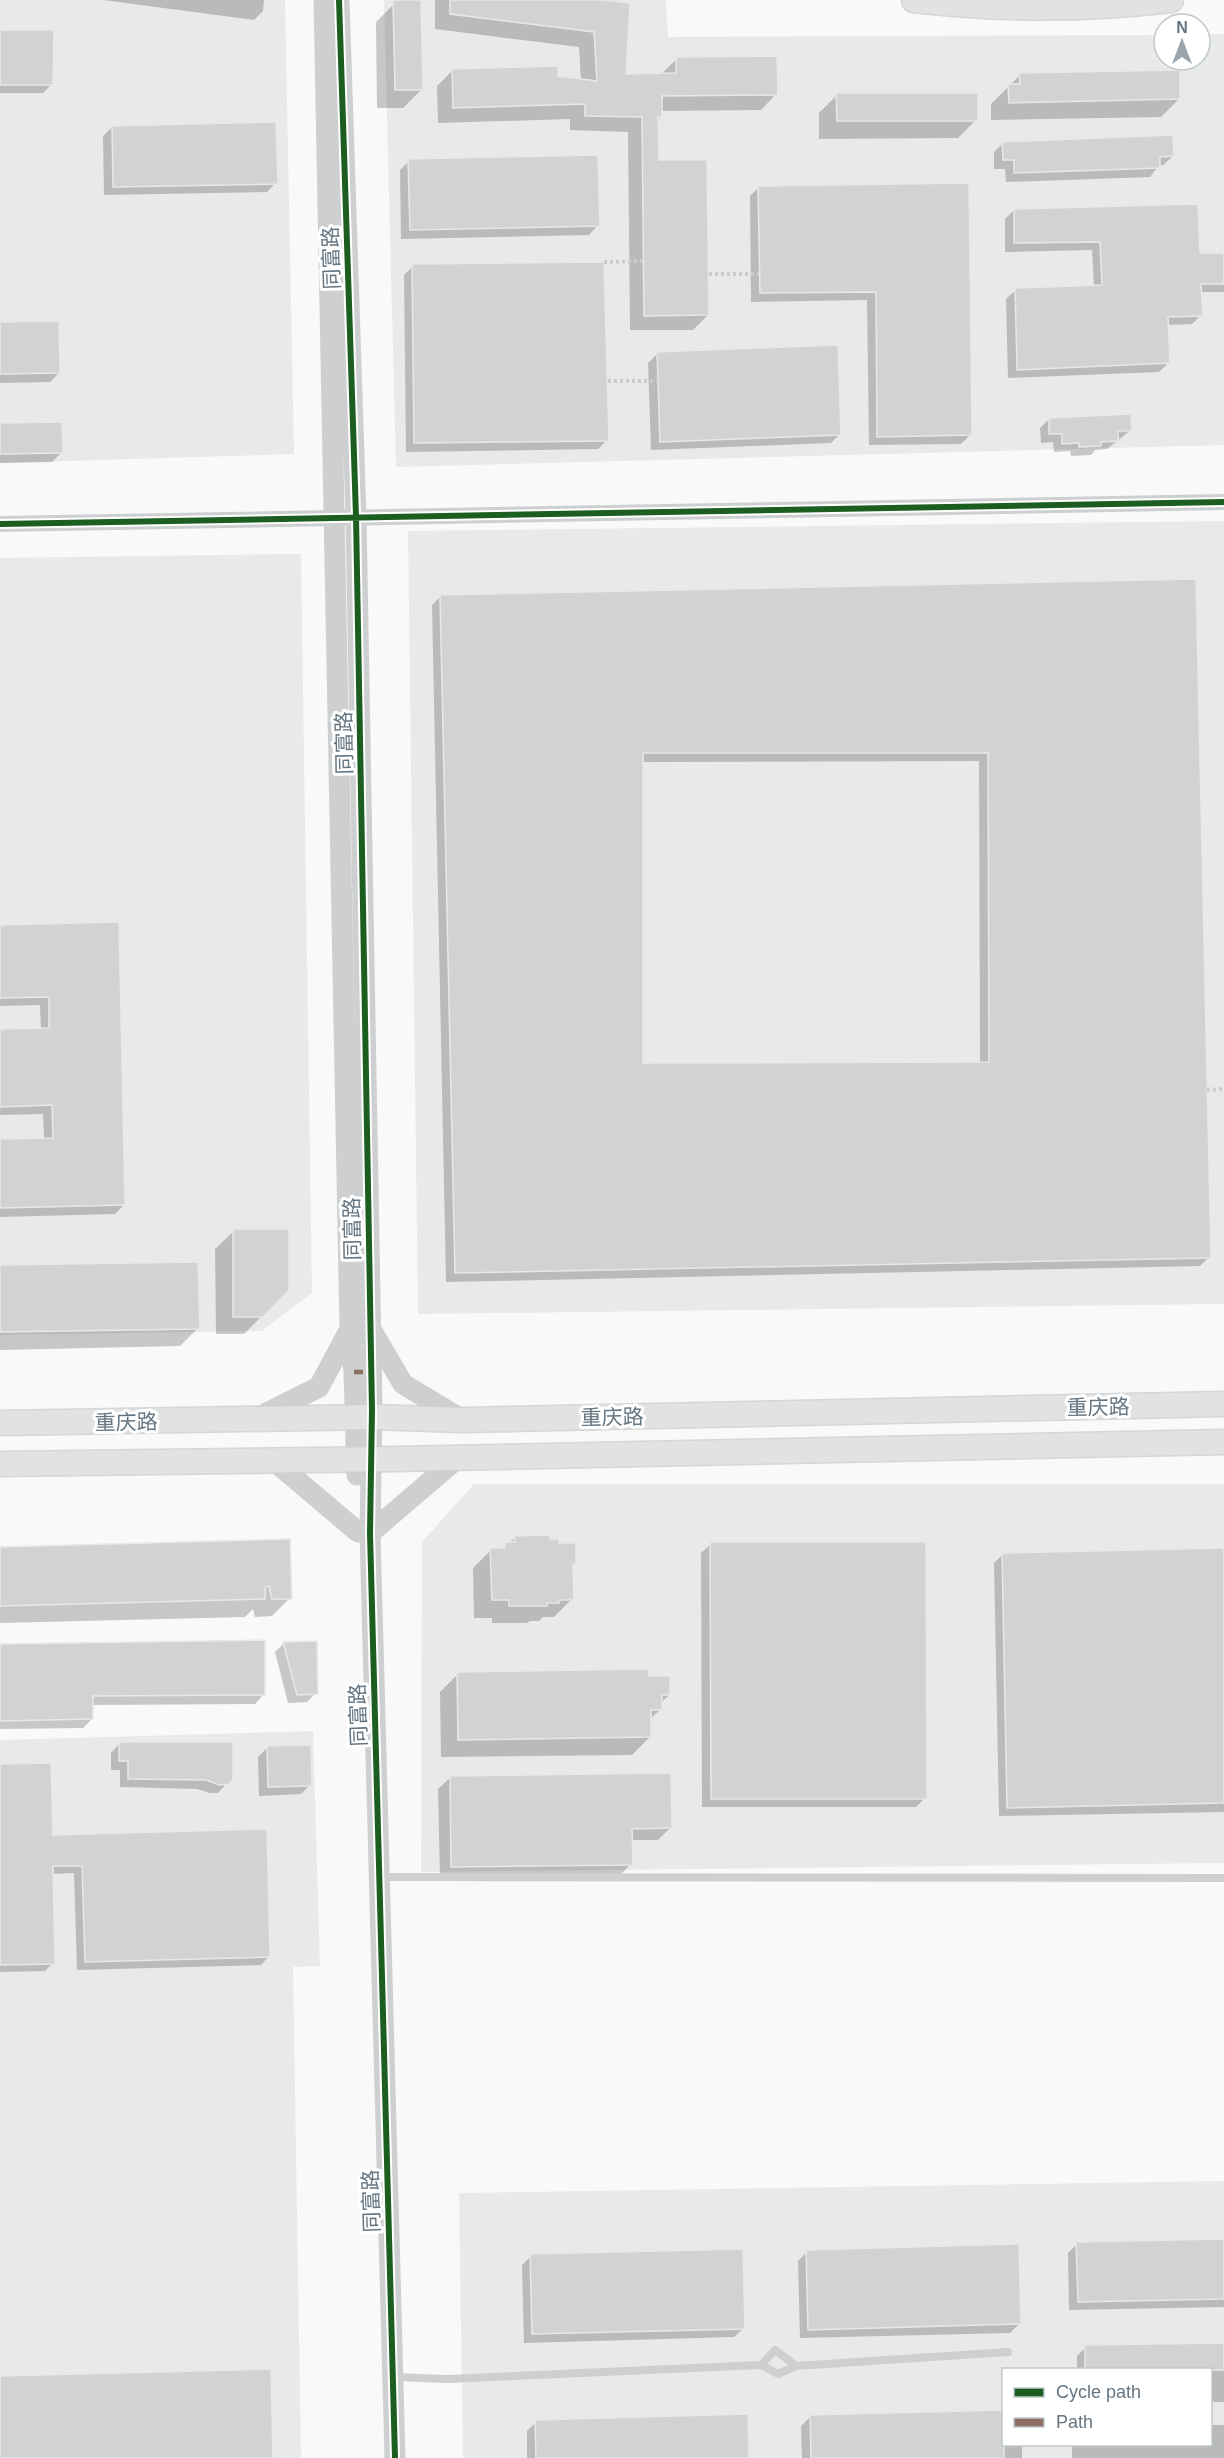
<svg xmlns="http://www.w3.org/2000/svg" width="1224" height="2458" viewBox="0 0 1224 2458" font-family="Helvetica,'Noto Sans SC',sans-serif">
  <rect width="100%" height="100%" fill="#f9f9f9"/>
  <path fill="#e8e9e9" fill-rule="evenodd" d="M0,0H285L294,454L0,463Z
    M384,0H666L668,37L1164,35V60H1200V34H1224V445L396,467Z
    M1224,521V1304L418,1314L408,531Z
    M301,554L312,1293L262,1331L0,1335V558Z
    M474,1484H1224V1863L421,1872L422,1542Z
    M313,1731L320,1966L293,1967L301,2458H0V1740Z
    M1224,2181V2458H463L459,2193ZM1004,2370H1210V2444H1004Z"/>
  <path fill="#0003" fill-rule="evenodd" d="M103,0H264L263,11L254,20Z
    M398,0H420L421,90L403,108H377L376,22Z
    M435,0H593L625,76L661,74L677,59L776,94L761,110L661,111V117L657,121V162L708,315L693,330H630L628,132L570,130V119L438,123L437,86L452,71L581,80L579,47L435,29Z
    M0,31L52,84L43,93H0Z
    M1020,75L1179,99L1161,117L991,120V104Z
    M837,95L976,120L958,138L819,139V113Z
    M112,127L276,183L267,192L104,195L103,136Z
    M1003,143L1173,156L1163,165H1159L1150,177L1006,182L1005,169H994V152Z
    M409,161L598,225L589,235L401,239L400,170Z
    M967,185L970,435L961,444L869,445L867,300L751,302L750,196L759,187Z
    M1014,210L1199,255L1224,254V292H1200L1201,315L1192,324L1167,325L1169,362L1159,372L1008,378L1006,299L1016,290L1094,287L1092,250L1005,252V219Z
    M413,266L607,440L598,449L406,452L404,275Z
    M0,324L59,373L50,382L0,383Z
    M657,354L840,434L831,443L651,450L648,363Z
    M1049,419L1131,430L1107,449L1095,450L1091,455L1071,456L1070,451L1054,452L1053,442L1041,443L1040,428Z
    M0,424L61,453L52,462L0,463Z
    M1195,580L1209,1257L1200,1266L446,1282L432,605L441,596ZM979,761L980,1063L642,1064L641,762Z
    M118,924L124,1205L115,1214L0,1217V1140L44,1139L43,1114L0,1115V1031L41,1030L40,1005L0,1006V926Z
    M234,1231L262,1316L244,1334H216L215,1249Z
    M0,1267L198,1328L180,1346L0,1350Z
    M515,1538L557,1545L575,1563L572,1566V1599L554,1617H543L539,1621H530L527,1623H492V1618H474L473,1568L491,1550H500Z
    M289,1541L290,1598L272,1616L255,1617L253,1609L245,1617L0,1623V1548Z
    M711,1544L925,1798L916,1807H702L701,1553Z
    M1224,1550V1812L999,1816L994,1563L1003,1554Z
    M284,1643L316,1693L307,1702L288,1703L275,1652Z
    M0,1646L264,1694L255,1704L91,1705L92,1719L83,1728L0,1729Z
    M458,1674L647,1678L669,1695L661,1703V1709L649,1720L650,1737L632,1755L441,1757L440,1692Z
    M120,1743L227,1783L218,1793H210L197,1789L120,1787V1770H111V1753Z
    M267,1748L310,1785L301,1794L259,1796L258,1757Z
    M0,1766L51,1837L269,1956L261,1965L77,1970L74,1873L52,1874L53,1963L45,1971L0,1972Z
    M451,1777L670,1828L658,1840H631V1864L619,1876L440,1879L438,1789Z
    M1224,2241V2307L1069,2310L1068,2253L1077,2244Z
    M807,2252L1019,2324L1010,2333L800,2338L798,2261Z
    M531,2256L744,2328L734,2337L524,2343L522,2265Z
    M1224,2344V2402H1210V2370H1077V2356L1086,2347Z
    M810,2417L1004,2444H1022V2458H802L801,2426Z
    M536,2422L748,2458H527V2431Z
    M1210,2425H1224V2458H1072V2444H1210Z"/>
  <path fill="#d0d2d3" stroke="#e8e8e8" stroke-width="1.5" fill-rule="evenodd" d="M393,0H421L423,90H395Z
    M450,0H605L630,3L626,74L676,73V57L777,56L778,95L662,96V118L658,117L659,160H707L709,315L644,316L642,117L585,116V104L453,108L452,69L558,66V76L597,81L594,32L450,14Z
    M0,30H54L53,85H0Z
    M1180,70V99L1009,103L1008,84H1020L1019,73Z
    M836,93H978V121H837Z
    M276,122L278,184L113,187L112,126Z
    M1173,135L1174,156L1160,157V168L1014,173V160H1003L1002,142Z
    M598,155L600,226L410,230L408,159Z
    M969,183L972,435L877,437L876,292L760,293L758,186Z
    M1198,204L1200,253H1224V284H1201L1203,316L1168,317L1170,363L1017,370L1015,288L1102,285L1100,242L1014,243V209Z
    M604,262L609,441L414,443L412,264Z
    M59,321L60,373L0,374V322Z
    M838,345L841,435L660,442L657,352Z
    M1131,414L1132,431H1118V441L1101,442V446L1079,447V443L1062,444V434H1049V418Z
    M62,422L63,453L0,454V423Z
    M1196,579L1211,1258L455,1273L440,595ZM643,753H988L989,1062L643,1063Z
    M119,922L125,1205L0,1208V1139L53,1138L52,1105L0,1107V1029L49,1028V997L0,998V925Z
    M233,1229H289V1290L263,1317H233Z
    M198,1262L200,1329L0,1332V1265Z
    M550,1535V1539H559V1543H576V1564H573L574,1600H559V1603H547V1606H509V1600H492L490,1548H505V1542H515L514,1536Z
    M290,1539L292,1599H272L269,1586L265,1587V1599L0,1606V1547Z
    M710,1542H926L927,1799H711Z
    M1224,1548V1803L1007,1808L1002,1553Z
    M265,1640V1695L93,1696V1719L0,1721V1644Z
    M317,1641L318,1694L297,1695L283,1642Z
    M649,1669V1676H670V1695H662V1710H651V1737L458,1740L457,1672Z
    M119,1742H233V1779L229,1784L219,1785L206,1780L128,1779V1761H119Z
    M311,1745L312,1786L268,1787L267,1746Z
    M51,1763L53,1835L267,1829L270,1957L85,1962L82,1866H53L55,1964L0,1965V1764Z
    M671,1773L672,1828L632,1829L633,1865L451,1867L450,1776Z
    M1224,2239V2299L1078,2302L1076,2242Z
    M1019,2244L1021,2324L808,2330L806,2250Z
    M743,2249L745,2329L532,2334L530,2254Z
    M1224,2343V2370H1085V2345Z
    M271,2369L273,2458H0V2376Z
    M1004,2410V2458H811L810,2415Z
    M748,2414L749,2458H536L535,2420Z"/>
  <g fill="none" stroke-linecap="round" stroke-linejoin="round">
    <defs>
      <path id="secondary" d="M914,0C1000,10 1086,10 1171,0
        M0,1423L372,1417L463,1420L1224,1404
        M0,1464L395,1459L1224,1442"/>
    </defs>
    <use href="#secondary" stroke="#d5d6d7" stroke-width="27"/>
    <path stroke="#cbcccd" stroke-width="4" stroke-dasharray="3 3" stroke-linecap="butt" d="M604,262L644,261
      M709,274H759
      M608,381H658
      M1207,1090L1224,1089"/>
    <path stroke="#cecfd0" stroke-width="8" d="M379,1877L1224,1878
      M761,2365L775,2350L796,2366
      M393,2377L448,2379L761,2365L778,2374L796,2366L1008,2352"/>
    <path stroke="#cecfd0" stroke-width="16" d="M0,524L1224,502"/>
    <path stroke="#cecfd0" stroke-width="21" d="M324,0L350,1329L354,1372L357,1475
      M339,0L356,516L372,1410L370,1533L395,2458
      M372,1331L403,1384L463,1420
      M255,1419L319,1387L350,1329
      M273,1460L358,1532
      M370,1533L459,1457"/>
    <use href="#secondary" stroke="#e1e2e2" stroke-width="24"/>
    <path stroke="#8d6e63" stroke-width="4.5" stroke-dasharray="9 4.5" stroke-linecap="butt" d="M354,1372H371"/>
    <defs>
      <path id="cycleway" d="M339,0L356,516L372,1410L370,1533L395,2458
        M0,524L1224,502"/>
    </defs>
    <use href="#cycleway" stroke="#fff" stroke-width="10"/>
    <use href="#cycleway" stroke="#1b5e20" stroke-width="6"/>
  </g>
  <g text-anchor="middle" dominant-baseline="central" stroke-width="6" stroke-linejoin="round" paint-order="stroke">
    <g font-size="21" fill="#657683" stroke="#fff">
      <text transform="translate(331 258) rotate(-92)">同富路</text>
      <text transform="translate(344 743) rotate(-91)">同富路</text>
      <text transform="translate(352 1229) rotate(-91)">同富路</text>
      <text transform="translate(1098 1407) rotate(-1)">重庆路</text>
      <text transform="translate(612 1417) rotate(-1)">重庆路</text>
      <text transform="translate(126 1422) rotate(-1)">重庆路</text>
      <text transform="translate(358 1715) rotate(-92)">同富路</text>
      <text transform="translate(371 2201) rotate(-92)">同富路</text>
    </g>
  </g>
  <rect x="1002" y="2368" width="210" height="78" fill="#ffffff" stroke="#c1c8cd" stroke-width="1.5"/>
  <rect x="1014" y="2388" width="30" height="9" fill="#1b5e20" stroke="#c1c8cd" stroke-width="1.5"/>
  <text x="1056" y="2398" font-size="18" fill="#657683">Cycle path</text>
  <rect x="1014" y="2418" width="30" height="9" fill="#8d6e63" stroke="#c1c8cd" stroke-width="1.5"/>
  <text x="1056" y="2428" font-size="18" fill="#657683">Path</text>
  <g transform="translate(1182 42)"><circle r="28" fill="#ffffff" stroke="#c1c8cd" stroke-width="1.5"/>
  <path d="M0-4.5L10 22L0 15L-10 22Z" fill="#99a4ac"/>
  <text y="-9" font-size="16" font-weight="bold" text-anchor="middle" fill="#657683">N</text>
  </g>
</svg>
